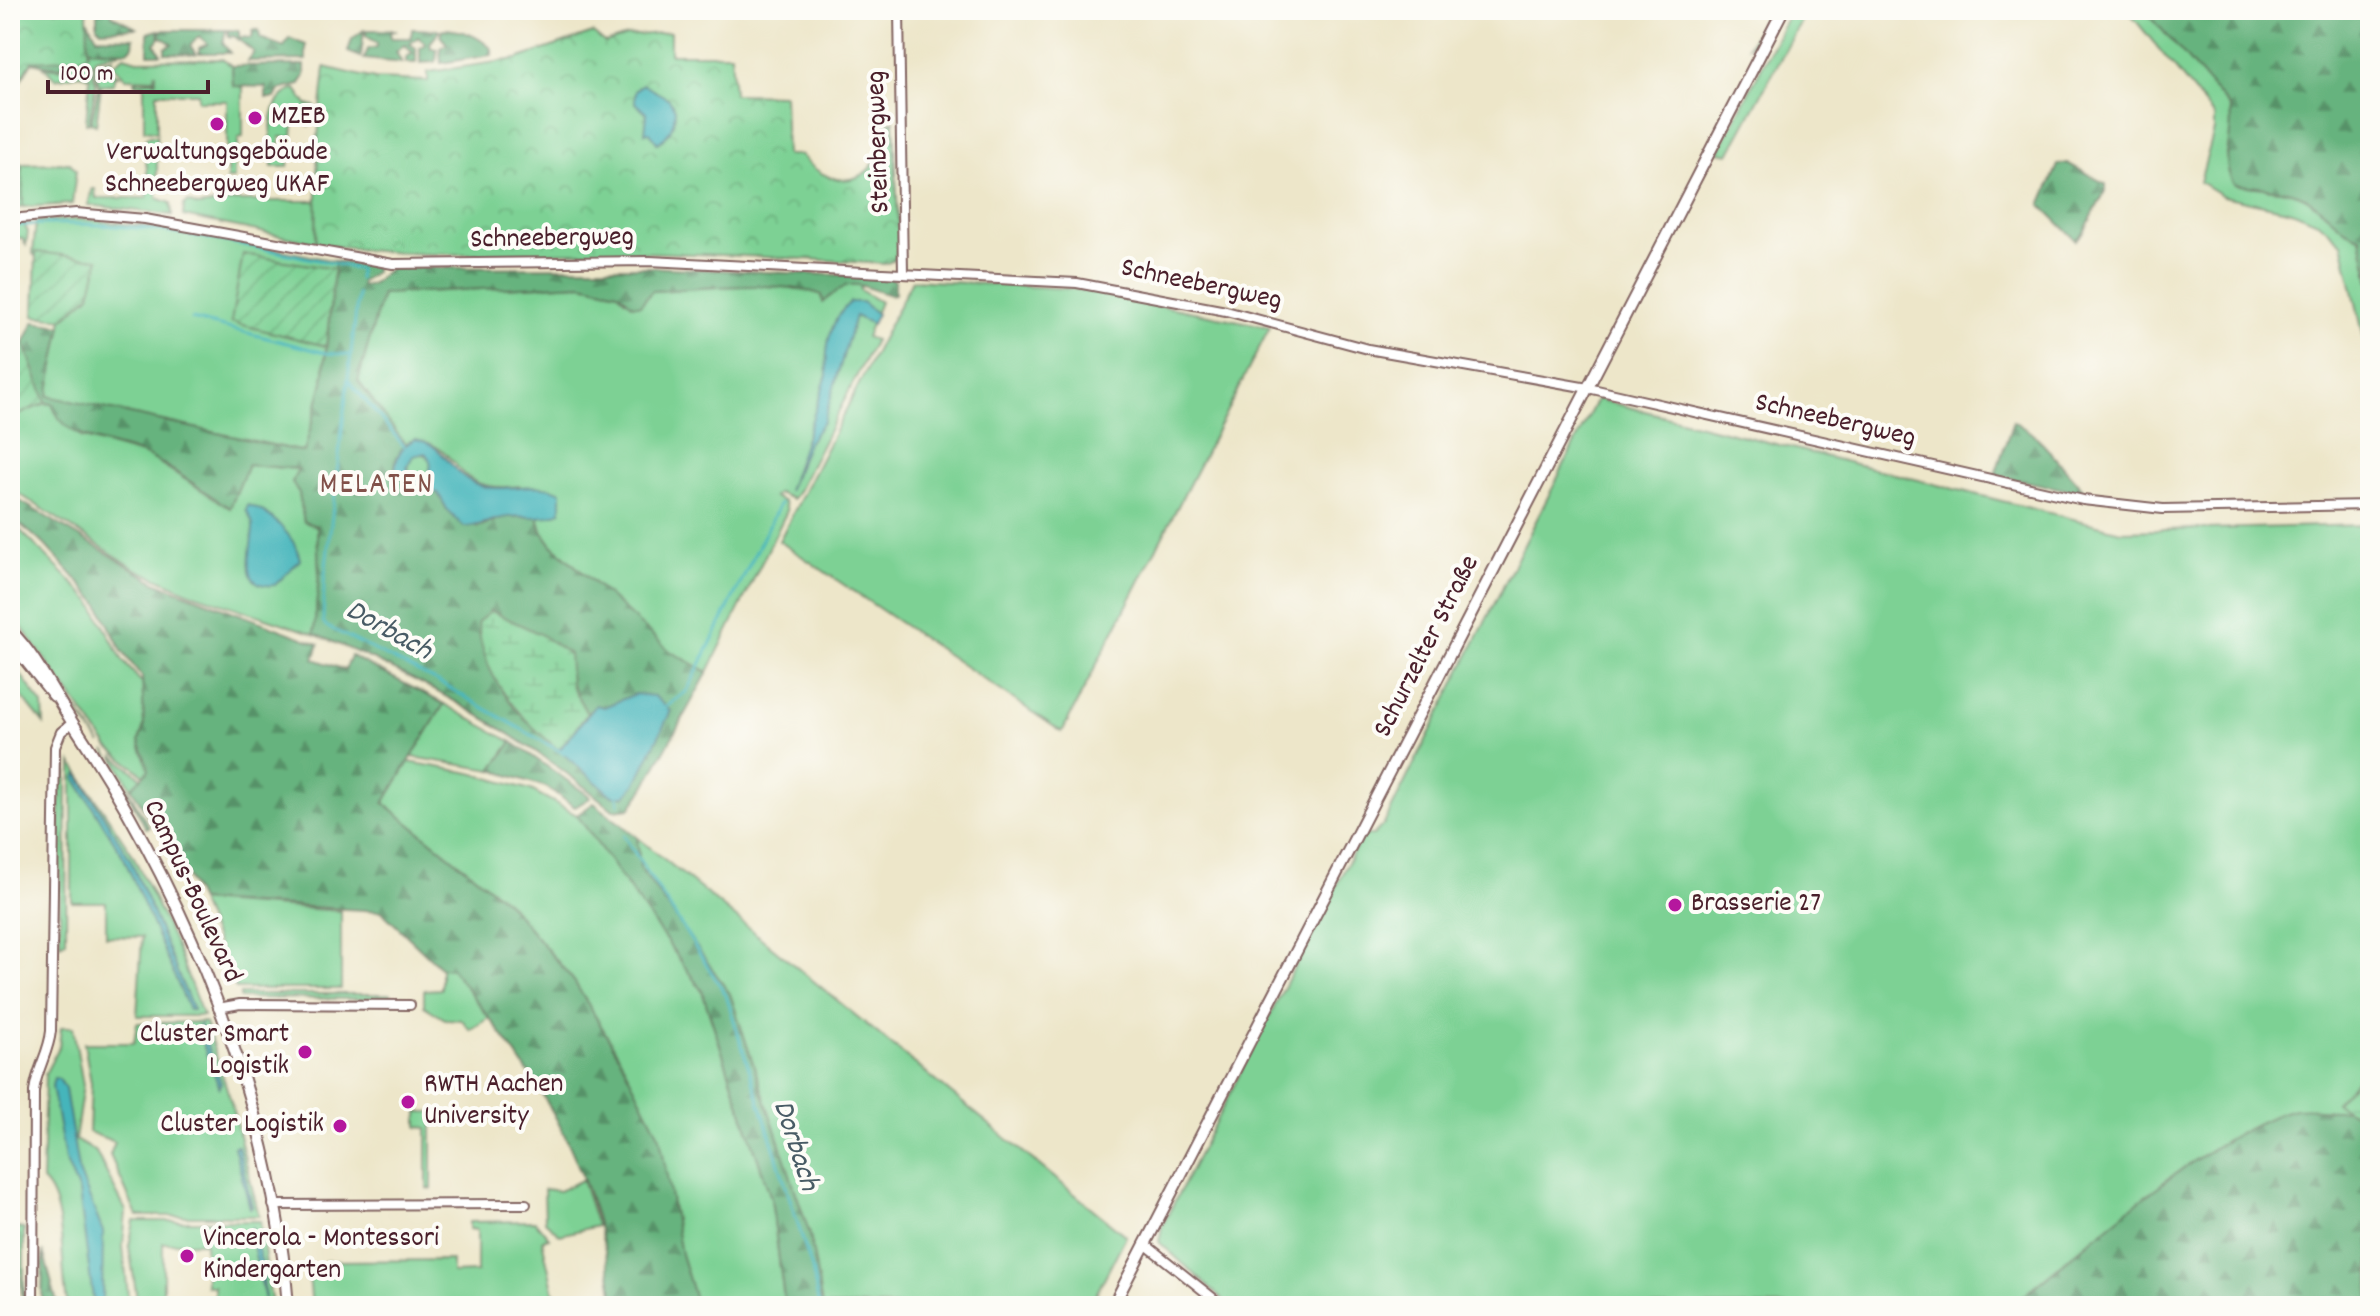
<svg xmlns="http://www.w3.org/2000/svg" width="2380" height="1316" viewBox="0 0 2380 1316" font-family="Dekko,sans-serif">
  <defs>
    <pattern id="forest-firs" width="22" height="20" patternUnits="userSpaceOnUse" patternTransform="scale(2)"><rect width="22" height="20" fill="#66b37e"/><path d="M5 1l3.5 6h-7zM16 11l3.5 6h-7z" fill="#569167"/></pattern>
    <pattern id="wetland-marsh" width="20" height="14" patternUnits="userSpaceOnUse" patternTransform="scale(2)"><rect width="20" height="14" fill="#7dd194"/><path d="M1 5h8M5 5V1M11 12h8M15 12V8" fill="none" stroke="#6eb380"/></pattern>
    <pattern id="park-crowns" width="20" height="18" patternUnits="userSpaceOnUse" patternTransform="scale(2)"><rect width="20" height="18" fill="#7dd194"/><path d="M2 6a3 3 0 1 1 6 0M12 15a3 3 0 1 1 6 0" fill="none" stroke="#6eb380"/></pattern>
    <pattern id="garden-furrows" width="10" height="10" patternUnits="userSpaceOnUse" patternTransform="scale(2)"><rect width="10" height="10" fill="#7dd194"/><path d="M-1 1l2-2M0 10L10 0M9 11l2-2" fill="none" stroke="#6eb380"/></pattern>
  </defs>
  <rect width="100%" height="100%" fill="#fdfcf7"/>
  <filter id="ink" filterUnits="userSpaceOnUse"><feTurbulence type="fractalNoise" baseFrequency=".0125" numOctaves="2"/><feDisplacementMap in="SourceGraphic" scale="16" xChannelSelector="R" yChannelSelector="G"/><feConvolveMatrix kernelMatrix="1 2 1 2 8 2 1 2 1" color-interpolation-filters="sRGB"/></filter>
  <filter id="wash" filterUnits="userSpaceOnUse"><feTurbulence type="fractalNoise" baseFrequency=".006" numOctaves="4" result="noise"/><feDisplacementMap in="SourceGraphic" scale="32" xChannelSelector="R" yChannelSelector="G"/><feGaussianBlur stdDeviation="1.8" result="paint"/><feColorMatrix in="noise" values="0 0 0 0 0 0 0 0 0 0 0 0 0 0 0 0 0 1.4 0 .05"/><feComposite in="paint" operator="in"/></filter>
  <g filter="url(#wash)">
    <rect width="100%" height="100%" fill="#ede6c9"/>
    <path fill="#7dd194" stroke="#647860" stroke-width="2" d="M1767,10H1777L1761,42L1748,46Z
      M1791,10H1807L1729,154L1718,152Z
      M2127,10H2145L2229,107L2233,125L2226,158L2234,184C2254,188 2278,187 2298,194C2321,202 2341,233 2361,237L2370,282V363L2342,243L2320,223L2292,211L2223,196L2200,182L2214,130V116Z
      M88,49L120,52L96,58L91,64L96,83L89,123H86L90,77L80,74L55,79L44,67L62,69Z
      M124,56L137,60L222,59L232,66L233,85L243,87V137L238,138V154H234V179H227V101H198V93H157V132L144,130V85L135,84V81H156V72L154,79L126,78L113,65Z
      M113,58L109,68L119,76H114V84L101,85L96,125L91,123L99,85L94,64Z
      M296,89L307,105L315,106L319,114L310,126L289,112L287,119L294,125L293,137H280V154H289L288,167H272C272,139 263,98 296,89Z
      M148,136H157V179H148L144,141Z
      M70,163L76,170L72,204L23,207L22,164Z
      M157,187V198L171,203L172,215L88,205L92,189H95L96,198H147L148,188Z
      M236,201H317L316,243L183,216L184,205L188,202L198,206Z
      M82,219L190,231L335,261L334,269L243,255L232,322L326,346L323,382L305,452L47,396L63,319L90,295L33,254L36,221Z
      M23,222L28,232L26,245L22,238H10V224Z
      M912,280L1076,289L1270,327L1062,732L779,541Z
      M856,283L861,284L860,290L880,302L866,337L875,340L796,495L792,499L778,493L774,497L784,502L787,511L708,672L670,652L552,545L542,531L538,517L556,514L520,486C445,494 468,449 415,439L405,444L358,381L382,294L582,284L619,292L624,299L640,305L652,291C701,289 776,278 822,295L823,302L842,286Z
      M1597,399L2121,531L2370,525V1096L2343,1111L2294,1109L2088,1242L2011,1306L1987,1302L1974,1306H1230L1159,1242L1162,1226L1362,835H1373L1384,824Z
      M46,403L52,404L81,437L148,456L230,508L247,465L299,469L292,482L299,493L304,522L317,526L319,573L314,634L188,592L136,569L10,488V418Z
      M408 466a12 12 0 1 1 24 0a12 12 0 1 1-24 0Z
      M10,520L91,601L123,661L143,684L144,726L139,741L149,770L144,775L109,748L10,611Z
      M10,616L101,744L10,621Z
      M10,660L43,705L44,724L10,682Z
      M444,704L512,742L492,770L412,757Z
      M105,750L149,827L146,828Z
      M114,756L142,778L131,788L114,757Z
      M67,762L66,941L60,944V763Z
      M409,762L471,773L531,790L577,815L702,991L771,1198L785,1306H697L618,1054L574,981L507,902L384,803Z
      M72,763L133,855L173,939L203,1016H137L142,937L106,936V902H72Z
      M637,837L1126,1236L1090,1306H822L810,1235L730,994L640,868Z
      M199,901L341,911V989H236Z
      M441,968H452L489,1018L470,1030L462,1020L445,1019L424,1006V990L441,989Z
      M240,994H391V999L240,998Z
      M205,1022L230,1098L259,1216H137L110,1155L115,1142L89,1132L91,1083L84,1043H134L137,1023Z
      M61,1027H73L83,1085L75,1140L96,1152L126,1211L123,1246L129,1306H69L67,1301C60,1269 67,1203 42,1181L45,1074L59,1047Z
      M418,1112H432V1189H427V1128L418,1127Z
      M582,1180L597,1226L560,1235L545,1221L544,1189L559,1191Z
      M134,1221H260L272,1306H214V1286H206L205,1243H163V1306H138L129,1246Z
      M535,1221L549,1238L542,1240L557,1306H312L308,1267H325V1261L452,1260V1273L477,1272V1230L469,1229V1222Z
      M10,1227L24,1229V1306H19L22,1299L19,1235L10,1234Z"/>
    <path fill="url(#forest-firs)" stroke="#586954" stroke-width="2" fill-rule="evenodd" d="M10,10L86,18L97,37L134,38L133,46L128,51L88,49V53C62,70 61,69 32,62L10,97Z
      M97,10H111L112,15L136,28L101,30L97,26Z
      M2145,10H2370V282L2361,237C2341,233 2322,203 2298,194C2279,187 2254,188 2234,184C2218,161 2236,134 2229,107Z
      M412,29L441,30L430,43L431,48L437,49L436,62L420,63V48L426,44L418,37L410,44L416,48V63H406V57L413,53L404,45L396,52L402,63L364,59L368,49L377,47V43L366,36V30H397L390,32L391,38H411Z
      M443,29C463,30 477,35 492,49V55L441,63L440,48L447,44L441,37Z
      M158,30L160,38L155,44L161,54H148V33Z
      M160,30H226L223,43L230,53H199V48L208,44L199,36L190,45L196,54L165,53V48L172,44L160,36Z
      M228,30L239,31V37L252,38L253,30H259L260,38L284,47L289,38L306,45V60L248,61L254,52L234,36L228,37Z
      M364,30L361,57L348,52L352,39Z
      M305,65V76L299,85L279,90L275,98H266V87L233,86L232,66Z
      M2067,163L2106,184V189L2084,232L2076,240L2041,205L2058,165Z
      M335,261L375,267V272L361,282V286L372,284L390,268L645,267L890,277L895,281V294L890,295C857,286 853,274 823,303L822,295C780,279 698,289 652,291L640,305H633L618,292L582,284L382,294L358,381L405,444L396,459L395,471L438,493L448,511L478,527L505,517H538L542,531L552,545L671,652L708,672L643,790L630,808L613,810C525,736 420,677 314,634L319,573L317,526L304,522L299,493L292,482L298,469L248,465L230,508C204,492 179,472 151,458C117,440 67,447 52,404L46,403L24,343L34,322L62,326L48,396L304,452L323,382ZM490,611L540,634L568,654L571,685L587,714L596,705L604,707L635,694L621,794L612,796L523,718Z
      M2013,421L2036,436L2087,494L1995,475Z
      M10,495L157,583L319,644L314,659L345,670L351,656L444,704L384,803L507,902L574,981L618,1054L660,1137L681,1254L697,1306H615C606,1231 577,1146 535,1083C510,1043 480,1006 452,969L441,968L381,911L199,901L165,832L153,823L131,788L149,770L139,741L144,726L142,677L122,651L98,603L44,544L10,516Z
      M512,742L588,795L590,798L575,807L546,787L492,770Z
      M594,803L637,837L640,868L730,994L810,1235L822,1306H785L771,1198L702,991L577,815Z
      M2370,1096V1298L2365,1306H2011C2089,1245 2161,1174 2250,1127C2262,1121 2281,1111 2295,1109C2326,1105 2342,1120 2370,1096Z
      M43,1251L58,1306H42Z"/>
    <path fill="url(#wetland-marsh)" stroke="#647860" stroke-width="2" d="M491,611L540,634L569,654L571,685L587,714L559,750C518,716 482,678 478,622Z"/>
    <path fill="url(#park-crowns)" stroke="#647860" stroke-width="2" d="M10,10H87L88,53L80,58L32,61L10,97Z
      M670,32V54H731L734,94L784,95L786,155H801C836,199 886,181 882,125L894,121L899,248L894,260L885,264C794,258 703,253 612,252C512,251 415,262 316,243L318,137L325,67L375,79L428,81V72L517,59L593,33L605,43L627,36Z
      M10,159L22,164L23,207L10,210Z
      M2370,1064V1121L2335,1103Z"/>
    <path fill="url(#garden-furrows)" stroke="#647860" stroke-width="2" d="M36,252L99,259L90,295L63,319L34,316Z
      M243,254L334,269L326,346L231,322Z
      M24,343L46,403L10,418V357Z"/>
    <path fill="#44b5bb" stroke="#476a73" stroke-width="2" fill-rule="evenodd" d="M642,84L669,99L675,109C675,123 670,137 657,143L650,132L645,133L647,114L635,103V91Z
      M850,302H862L877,314L872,324L855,316L824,421L808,443L788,491L827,375C825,347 829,322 850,302Z
      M415,439C445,444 449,472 474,483C502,496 533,478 561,492V511C547,521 525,515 509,517C493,518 481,527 464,527L448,511L438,493L408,485L395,471C396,456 401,446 415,439ZM425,453C432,461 433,469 425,477L410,475L407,466L413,456Z
      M248,505C269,510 297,538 300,560L275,585C236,590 253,547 253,527C253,520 249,516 246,510Z
      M635,694L654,696L671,711L635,785L625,796H612L559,750L596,705L604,707Z
      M78,774L130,859L193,1010H189L124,858L75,778Z
      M200,1025L221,1083L219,1087L197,1029Z
      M54,1078L59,1079L65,1089L78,1169L103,1232L102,1306H94L79,1192L65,1160L52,1086Z
      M238,1146L252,1207L250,1208L234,1147Z
      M252,1228L262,1264L265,1300L250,1232Z"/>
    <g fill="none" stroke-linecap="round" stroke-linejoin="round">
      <path stroke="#44b5bb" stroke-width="3" d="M10,47L15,10
        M11,226C128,215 245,245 359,269V279
        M358,294L324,583L323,621L326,626L444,685L563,753
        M192,319L326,353L350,355
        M348,380L404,446
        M666,707L687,691L780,503
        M617,790L619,804
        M624,836L726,995L812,1269L819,1306"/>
    </g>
  </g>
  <g filter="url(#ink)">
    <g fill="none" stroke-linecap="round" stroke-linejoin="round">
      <defs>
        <path id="minor" d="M899,10L903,273
          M10,219L76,213L145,219L393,264L650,261L1077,283L1226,311L1368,349L1588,388L2083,500L2163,509L2370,505
          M218,1008L240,1004L410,1005
          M273,1205L526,1204
          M1145,1244L1223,1306
          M33,1306L34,1092C36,1070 49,1053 51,1031L55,747L61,732L72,723"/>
        <path id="tertiary" d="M10,630C38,658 52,692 74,725C187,896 272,1100 288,1306
          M10,641L54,696
          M1113,1306L1783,10"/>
      </defs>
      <use href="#minor" stroke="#836562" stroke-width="12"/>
      <use href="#tertiary" stroke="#836562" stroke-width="14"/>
      <use href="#minor" stroke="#fff" stroke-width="8"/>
      <use href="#tertiary" stroke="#fff" stroke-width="10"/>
    </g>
  </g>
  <g fill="#b5179e" stroke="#fdfcf7" stroke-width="3">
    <circle cx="255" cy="118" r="8"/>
    <circle cx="217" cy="124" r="8"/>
    <circle cx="1675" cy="905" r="8"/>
    <circle cx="305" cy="1052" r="8"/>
    <circle cx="408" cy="1102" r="8"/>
    <circle cx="340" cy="1126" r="8"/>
    <circle cx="187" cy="1256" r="8"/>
  </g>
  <g text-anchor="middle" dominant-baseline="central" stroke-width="8" stroke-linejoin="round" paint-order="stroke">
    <g font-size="28" fill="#4a1f2b" stroke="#fdfcf7" text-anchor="start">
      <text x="271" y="118">MZEB</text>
      <text x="217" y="154" text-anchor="middle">Verwaltungsgebäude<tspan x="217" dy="32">Schneebergweg UKAF</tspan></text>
      <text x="1691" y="905">Brasserie 27</text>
      <text x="289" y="1036" text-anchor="end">Cluster Smart<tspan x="289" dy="32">Logistik</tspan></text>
      <text x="424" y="1086">RWTH Aachen<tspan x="424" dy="32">University</tspan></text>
      <text x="324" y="1126" text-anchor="end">Cluster Logistik</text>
      <text x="203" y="1240">Vincerola - Montessori<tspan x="203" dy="32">Kindergarten</tspan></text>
    </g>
    <g font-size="28" fill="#4a1f2b" stroke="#fdfcf7">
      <text transform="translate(880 142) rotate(-92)">Steinbergweg</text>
      <text transform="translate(552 240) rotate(-1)">Schneebergweg</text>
      <text transform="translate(1201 286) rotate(12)">Schneebergweg</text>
      <text transform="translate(1835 422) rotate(13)">Schneebergweg</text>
      <text transform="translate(1428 647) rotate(-63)">Schurzelter Straße</text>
      <text transform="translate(191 892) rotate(65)">Campus-Boulevard</text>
    </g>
    <g font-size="30" letter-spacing="2" fill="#82514a" stroke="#fdfcf7">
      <text x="377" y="486">MELATEN</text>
    </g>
    <g font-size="30" font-style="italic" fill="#485b65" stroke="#fdfcf7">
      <text transform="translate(388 632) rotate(29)">Dorbach</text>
      <text transform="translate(794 1146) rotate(72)">Dorbach</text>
    </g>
  </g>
  <rect width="2380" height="1316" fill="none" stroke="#fdfcf7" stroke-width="40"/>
  <path d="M48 80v12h160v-12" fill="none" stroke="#4a1f2b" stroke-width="4"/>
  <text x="60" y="80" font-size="24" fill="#4a1f2b" stroke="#fdfcf7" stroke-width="6" paint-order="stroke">100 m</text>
</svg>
